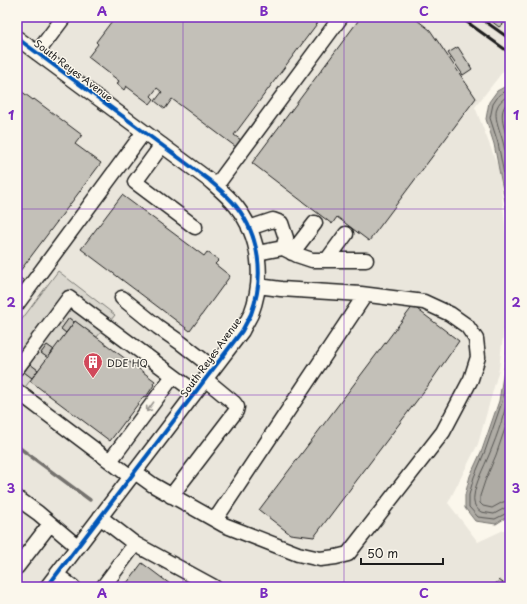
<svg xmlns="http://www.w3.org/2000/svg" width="527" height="604" viewBox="0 0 527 604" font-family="'Playpen Sans',sans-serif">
  <rect width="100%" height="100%" fill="#fbf7ec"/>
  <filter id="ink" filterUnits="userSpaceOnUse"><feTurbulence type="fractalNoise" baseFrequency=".025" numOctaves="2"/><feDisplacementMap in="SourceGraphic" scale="8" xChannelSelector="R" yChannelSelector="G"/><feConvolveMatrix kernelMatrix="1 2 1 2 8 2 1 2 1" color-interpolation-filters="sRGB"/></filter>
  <g filter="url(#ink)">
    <path fill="#eae6dc" d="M17,17H510V72L504,70L475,107L499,169L510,270V278L499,369L478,444L448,503L478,542L510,527V587H17Z"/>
    <path fill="#dad7ce" stroke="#7b7a75" d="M58,271L115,315L97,337L75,321L74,322L69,318L61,329L66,333L54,350L47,345L41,353L48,358L38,370L30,364L24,372L32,378L17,398V326Z"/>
    <path fill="#afaca5" stroke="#74726e" d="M508,85L510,86V226L494,144L486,119L489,102L497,91Z
      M510,332V515L496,524L475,521L465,508V495L470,476L482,450L499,401Z"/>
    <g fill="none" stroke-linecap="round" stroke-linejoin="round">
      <path stroke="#575653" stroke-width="1" d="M510,89L499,95L493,104L490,118L498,143L510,206
        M510,95C487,106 498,123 503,142C506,154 508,167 510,179
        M510,101C494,110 507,134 510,148
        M510,357L502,402L485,451L474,477L469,495V507L478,517L495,519L507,513L510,512
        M510,387C506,410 498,434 489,455C484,467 475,484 474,496C473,503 475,508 481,512L494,514L505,508L510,507
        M510,414L496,455L485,481L480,496V503L483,506L492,508L503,502L510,501"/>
      <path stroke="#74726e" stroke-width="3.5" d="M17,446L90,500"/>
    </g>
    <path fill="#c3c0b8" stroke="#1c1c1c" d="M115,17H322L234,135L241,140L236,147L172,99L165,109L155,101L162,92L157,88L151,96L154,99L150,104L126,86L124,90L117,84L119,81L88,57L98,44L96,42Z
      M361,17H413L430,30L476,98L369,241L337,217L332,224L252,163Z
      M486,17H510V19L499,27Z
      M458,47L472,69L463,75L448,53Z
      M17,88L33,100L34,99L82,135L75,144L101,163L17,275Z
      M122,195L204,256L207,252L219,260L215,264L230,276L190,331L81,249Z
      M17,276L26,282L21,288L17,285Z
      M413,306L459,341L427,387L314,537L290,534L259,510Z
      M69,318L74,322L66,333L61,329Z
      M75,321L155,381L153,384L154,385L146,397L144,396L110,441L30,381Z
      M47,345L54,350L48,358L41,353Z
      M30,364L38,370L32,378L24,372Z
      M142,563L174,587H122L125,582L127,583Z
      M499,580L506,585L505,587H493Z"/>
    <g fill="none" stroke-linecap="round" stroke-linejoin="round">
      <defs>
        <path id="minor" d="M17,38L209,180C218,188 228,196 236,206C260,236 265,278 251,314C248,320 245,325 242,331L47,587
          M37,53L64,17
          M162,145L135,182L195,227
          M216,186L341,17
          M249,228L273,220L281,223L286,238L283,248
          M257,253L283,248L297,255L312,260H366
          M292,253L315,223
          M327,260L346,234
          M122,298L158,327L181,343L213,368
          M17,304L144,132
          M17,368L69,298L195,392
          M17,391L131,477
          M110,461L173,376
          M135,472L153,485L224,525L298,554L320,559L336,557L348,554L443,432L471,379L478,357L476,339L467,326L450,314L424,302L361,294L281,289L258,286
          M171,496L236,411L237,407L234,403L205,379
          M17,498L38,513L78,547
          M100,517L135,544
          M215,520L365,295
          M17,567L50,524
          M57,575L73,587
          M103,587L135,544L214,587"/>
      </defs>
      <use href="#minor" stroke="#1c1c1c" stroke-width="17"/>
      <use href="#minor" stroke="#fbf7ec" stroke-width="14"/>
      <path stroke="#1c1c1c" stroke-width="3" d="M460,17L510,53
        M479,17L510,39"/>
      <defs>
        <path id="cycleway" d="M17,38L209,180C218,188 228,196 236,206C260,236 265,278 251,314C248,320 245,325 242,331L47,587"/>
      </defs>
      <use href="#cycleway" stroke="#fbf7ec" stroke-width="6"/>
      <use href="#cycleway" stroke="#0057b8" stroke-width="4"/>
    </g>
    <defs><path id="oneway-shaft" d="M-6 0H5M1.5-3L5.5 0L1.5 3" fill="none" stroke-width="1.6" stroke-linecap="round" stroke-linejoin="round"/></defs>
    <use stroke="#97948e" href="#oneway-shaft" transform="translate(150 407) rotate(127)"/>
  </g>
  <path fill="none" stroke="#7b2cbf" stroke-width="1" stroke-opacity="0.55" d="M183,17V587M344,17V587M17,209H510M17,395H510"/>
  <defs>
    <symbol id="building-pin" viewBox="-11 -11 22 30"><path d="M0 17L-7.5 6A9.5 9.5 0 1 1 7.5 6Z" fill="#d1495b" stroke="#fbf7ec"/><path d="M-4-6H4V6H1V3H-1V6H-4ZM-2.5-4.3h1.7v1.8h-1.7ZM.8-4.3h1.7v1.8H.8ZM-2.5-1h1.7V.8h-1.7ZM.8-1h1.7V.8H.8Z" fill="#fff"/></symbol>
  </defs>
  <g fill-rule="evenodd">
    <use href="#building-pin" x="82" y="351" width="22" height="30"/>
  </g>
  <g text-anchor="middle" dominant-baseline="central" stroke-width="3" stroke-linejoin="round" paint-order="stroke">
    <g font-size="10" fill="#1c1c1c" stroke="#fbf7ec">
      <text transform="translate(74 70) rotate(37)">South Reyes Avenue</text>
      <text transform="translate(210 357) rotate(-54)">South Reyes Avenue</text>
    </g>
    <g font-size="10" fill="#1c1c1c" stroke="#fbf7ec" text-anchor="start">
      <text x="107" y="362">DDE HQ</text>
    </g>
  </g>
  <rect width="527" height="604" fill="none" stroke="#fbf7ec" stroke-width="44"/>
  <path d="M361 558v6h82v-6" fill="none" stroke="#1c1c1c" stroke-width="2"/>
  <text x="367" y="558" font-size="12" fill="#1c1c1c" stroke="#fbf7ec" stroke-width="3" paint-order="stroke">50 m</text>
  <rect x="22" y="22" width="483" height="560" fill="none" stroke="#7b2cbf" stroke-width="1.5"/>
  <g font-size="13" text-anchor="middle" font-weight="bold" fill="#7b2cbf">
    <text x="102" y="16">A</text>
    <text x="264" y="16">B</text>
    <text x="424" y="16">C</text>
    <text x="11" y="120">1</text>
    <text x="516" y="120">1</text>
    <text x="11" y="307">2</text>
    <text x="516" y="307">2</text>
    <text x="11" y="493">3</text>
    <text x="516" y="493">3</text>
    <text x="102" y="598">A</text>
    <text x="264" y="598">B</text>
    <text x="424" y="598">C</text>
  </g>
</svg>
